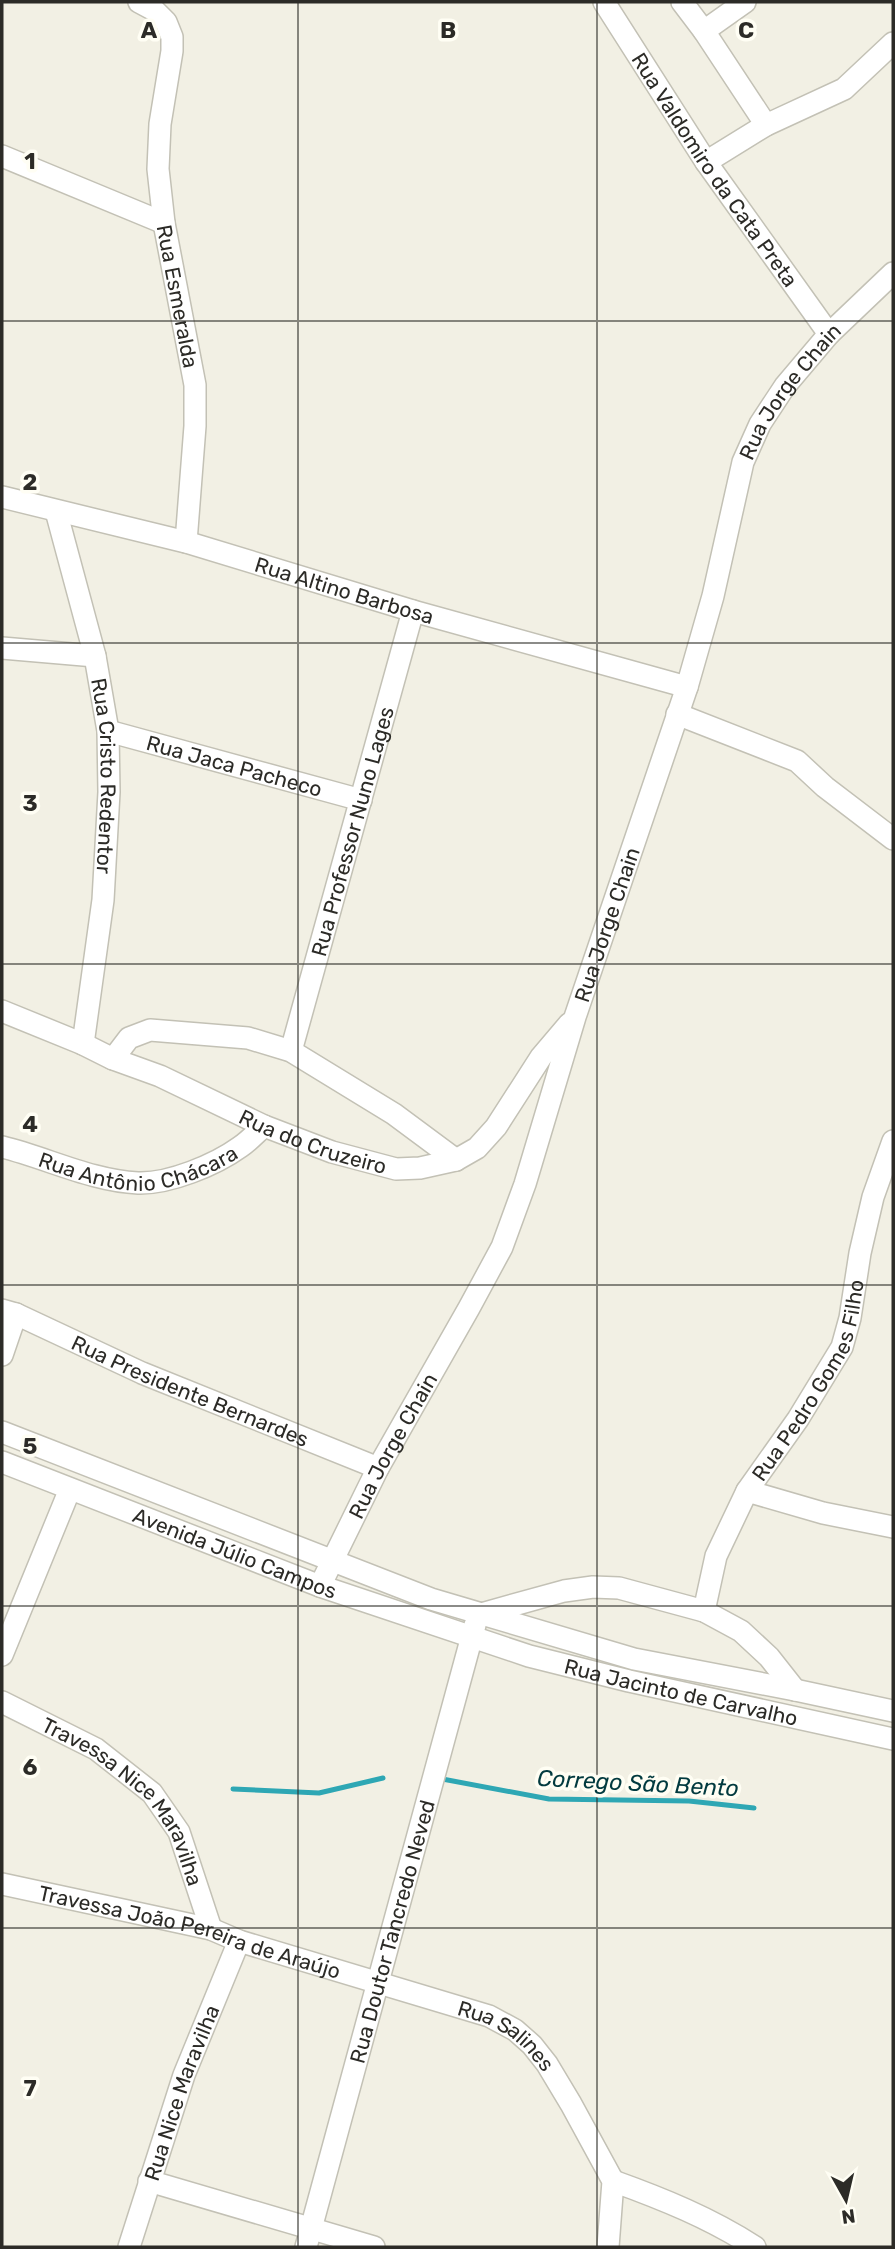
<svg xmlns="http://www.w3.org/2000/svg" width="895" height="2249" viewBox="0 0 895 2249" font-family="Rubik,sans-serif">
  <rect width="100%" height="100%" fill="#f2f0e4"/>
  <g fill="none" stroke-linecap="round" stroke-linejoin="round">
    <path stroke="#2ea7b4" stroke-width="5" d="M437,1778L549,1799L689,1801L754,1808
      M233,1789L319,1793L383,1778"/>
    <defs>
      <g id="minor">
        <path id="s1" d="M139,2L154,10L166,22L172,37V51L160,124L158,169L164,223L195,385V426L186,542"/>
        <path id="s2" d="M604,2L706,162L829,334"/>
        <path d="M682,2L704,31L766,125"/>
        <path d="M704,31L745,2"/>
        <path d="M2,156L164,223"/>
        <path d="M706,162L766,125L844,89L893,43"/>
        <path id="s3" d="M2,497L186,542L413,611L687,687"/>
        <path id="s4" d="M56,511L95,656L108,731L109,792L103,900L83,1044"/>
        <path d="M2,648L95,656"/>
        <path d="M677,714L797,761L825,787L893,839"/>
        <path id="s5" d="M108,731L361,800"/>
        <path id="s6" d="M2,1011L83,1044L113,1059L160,1076L264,1126L332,1152L396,1169L420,1168L456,1160L477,1148L496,1127L541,1057L569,1024"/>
        <path id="s7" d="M291,1051L413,611"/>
        <path d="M113,1059L129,1038L150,1030L248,1038L291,1051L394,1114L456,1160"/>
        <path id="s8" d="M2,1147C47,1158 92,1181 138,1183C169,1184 215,1165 240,1147C249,1141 256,1133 264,1126"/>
        <path id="s9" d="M2,1310L16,1314L142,1373L378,1468"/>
        <path d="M2,1355L16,1314"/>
        <path d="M2,1432L431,1599L634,1659L795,1690L893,1711"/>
        <path id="s10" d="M2,1462L320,1586L529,1656L629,1681L893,1739"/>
        <path d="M747,1491L823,1513L893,1527"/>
        <path id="s11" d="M320,1586L378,1468L469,1308L502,1247L525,1184L575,1017L687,687L713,596L743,462L760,424L785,386L829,334L893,273"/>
        <path id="s12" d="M704,1611L716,1556L747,1491L798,1419L842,1347L850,1318L860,1253L873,1197L893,1141"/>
        <path d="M481,1614L564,1591L593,1587L619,1588L704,1611L741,1631L769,1657L795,1690"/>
        <path d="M2,1655L70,1489"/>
        <path id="s13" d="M2,1702L96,1749L152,1793L179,1832L211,1929"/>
        <path id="s14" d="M2,1884L211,1929L239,1941L489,2016L515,2030L532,2045L547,2064L571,2104L613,2181L608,2247"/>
        <path d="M149,2181L374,2247"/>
        <path d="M613,2181C663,2199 710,2218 755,2247"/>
        <path id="s15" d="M129,2247L184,2075L239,1941"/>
        <path id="s16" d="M306,2247L475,1625"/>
      </g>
    </defs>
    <use href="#minor" stroke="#c3c1b5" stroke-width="24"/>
    <use href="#minor" stroke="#fff" stroke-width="21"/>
  </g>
  <path fill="none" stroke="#2c2b27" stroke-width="2" stroke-opacity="0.55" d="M298,2V2247M597,2V2247M2,321H893M2,643H893M2,964H893M2,1285H893M2,1606H893M2,1928H893"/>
  <g text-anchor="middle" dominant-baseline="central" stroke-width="7" stroke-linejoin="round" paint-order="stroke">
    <g font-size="21" fill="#2c2b27" stroke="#fffef4">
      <text stroke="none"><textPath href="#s2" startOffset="201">Rua Valdomiro da Cata Preta</textPath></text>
      <text stroke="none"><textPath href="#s1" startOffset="312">Rua Esmeralda</textPath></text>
      <text stroke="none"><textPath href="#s11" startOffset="1292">Rua Jorge Chain</textPath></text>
      <text stroke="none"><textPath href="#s3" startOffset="355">Rua Altino Barbosa</textPath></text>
      <text stroke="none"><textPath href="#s5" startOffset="131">Rua Jaca Pacheco</textPath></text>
      <text stroke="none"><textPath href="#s4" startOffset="271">Rua Cristo Redentor</textPath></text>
      <text stroke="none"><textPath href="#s7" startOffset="228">Rua Professor Nuno Lages</textPath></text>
      <text stroke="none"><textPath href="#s11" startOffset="724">Rua Jorge Chain</textPath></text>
      <text stroke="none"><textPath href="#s6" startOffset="338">Rua do Cruzeiro</textPath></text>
      <text stroke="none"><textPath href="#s8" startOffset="142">Rua Antônio Chácara</textPath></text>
      <text stroke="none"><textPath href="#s12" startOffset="257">Rua Pedro Gomes Filho</textPath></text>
      <text stroke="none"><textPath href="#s9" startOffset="205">Rua Presidente Bernardes</textPath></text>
      <text stroke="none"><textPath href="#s11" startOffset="158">Rua Jorge Chain</textPath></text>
      <text stroke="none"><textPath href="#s10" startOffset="250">Avenida Júlio Campos</textPath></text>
      <text stroke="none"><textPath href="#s10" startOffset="718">Rua Jacinto de Carvalho</textPath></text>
      <text stroke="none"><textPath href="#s13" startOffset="163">Travessa Nice Maravilha</textPath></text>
      <text stroke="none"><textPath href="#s16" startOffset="327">Rua Doutor Tancredo Neved</textPath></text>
      <text stroke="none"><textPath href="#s14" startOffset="194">Travessa João Pereira de Araújo</textPath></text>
      <text stroke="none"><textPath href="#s14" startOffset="530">Rua Salines</textPath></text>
      <text stroke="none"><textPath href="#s15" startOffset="163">Rua Nice Maravilha</textPath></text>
    </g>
    <g font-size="23" font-style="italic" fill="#023a3f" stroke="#fffef4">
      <text transform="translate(638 1783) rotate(3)">Corrego São Bento</text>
    </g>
  </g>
  <g font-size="23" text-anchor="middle" font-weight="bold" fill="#2c2b27" stroke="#fffef4" stroke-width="7" stroke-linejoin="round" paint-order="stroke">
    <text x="149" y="38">A</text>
    <text x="448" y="38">B</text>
    <text x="746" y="38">C</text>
    <text x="30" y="169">1</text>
    <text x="30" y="490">2</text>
    <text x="30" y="811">3</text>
    <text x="30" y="1132">4</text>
    <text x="30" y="1454">5</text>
    <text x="30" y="1775">6</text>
    <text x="30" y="2096">7</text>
  </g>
  <rect width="895" height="2249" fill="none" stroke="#2c2b27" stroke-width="7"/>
  <g transform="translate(846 2200) rotate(172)" stroke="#fffef4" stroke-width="5" paint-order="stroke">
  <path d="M0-5L12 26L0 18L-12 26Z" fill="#2c2b27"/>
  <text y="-10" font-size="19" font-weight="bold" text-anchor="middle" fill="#2c2b27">N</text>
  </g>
</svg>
